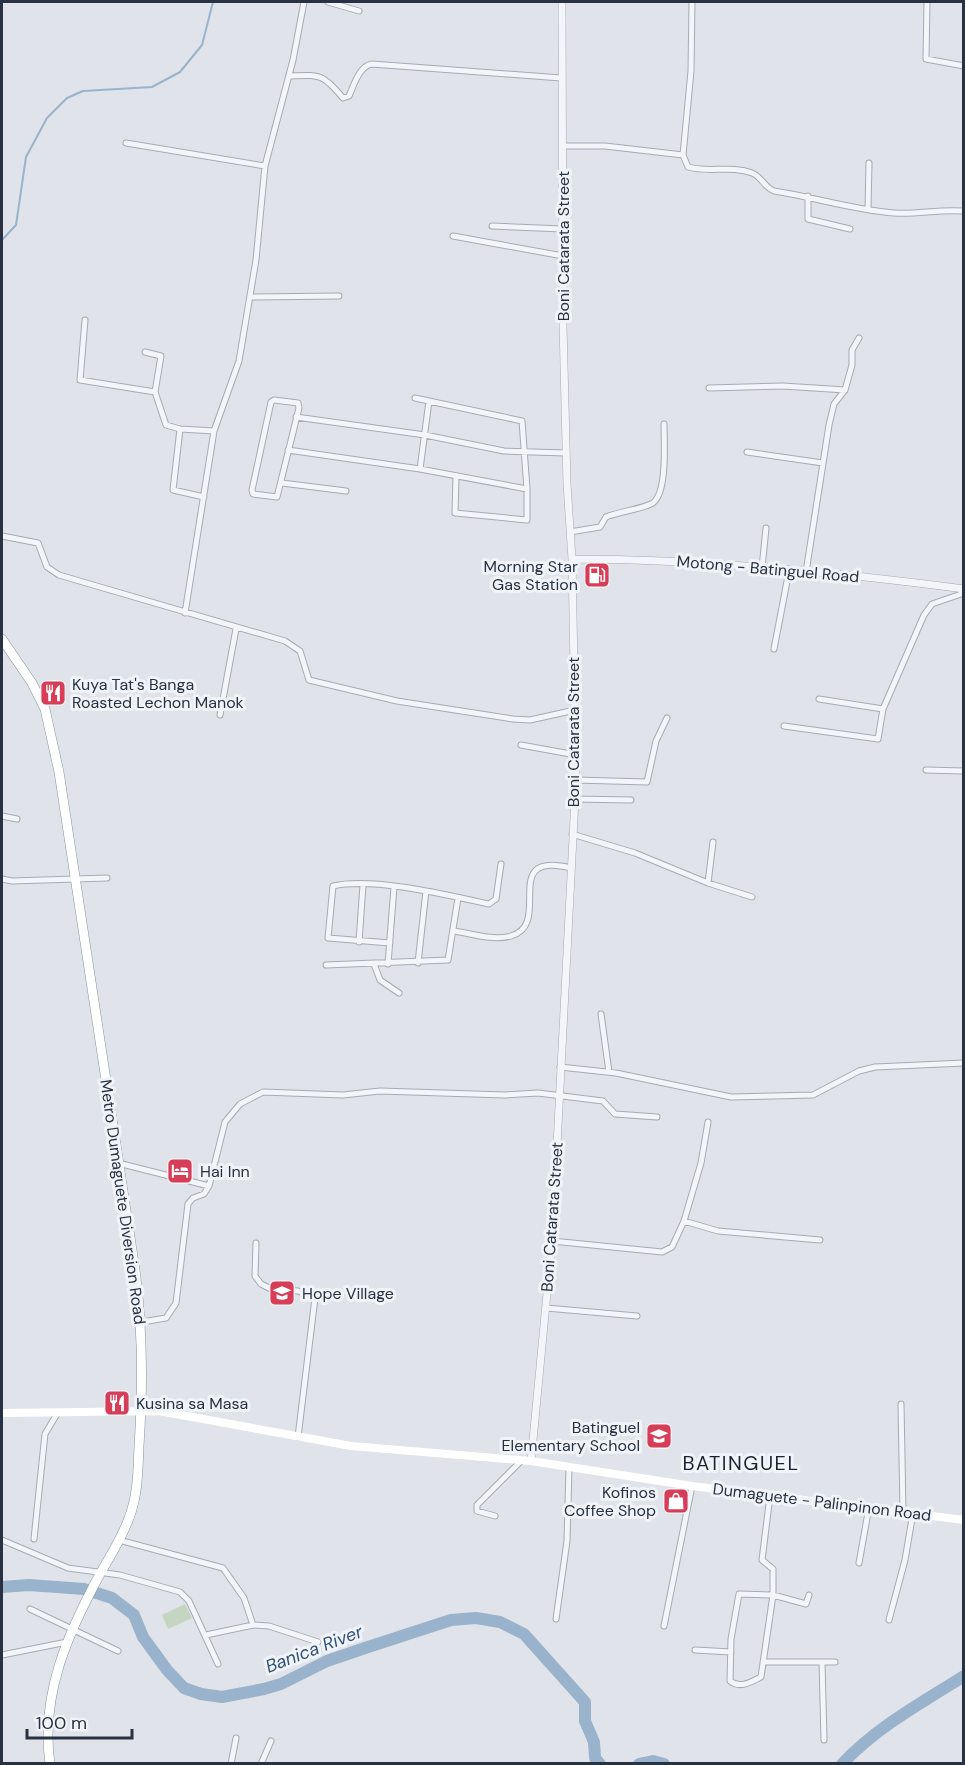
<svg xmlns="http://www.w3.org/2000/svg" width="965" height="1765" viewBox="0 0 965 1765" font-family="'DM Sans',sans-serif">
  <rect width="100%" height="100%" fill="#e0e4ea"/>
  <path fill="#c6d5c1" d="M185,1604L192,1618L168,1629L162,1615Z"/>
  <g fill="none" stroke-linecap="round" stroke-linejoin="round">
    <path stroke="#99b3cc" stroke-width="2" d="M2,240L16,225L26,157L47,118L67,98L83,91L152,87L180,72L202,45L213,2"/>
    <path stroke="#99b3cc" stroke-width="12" d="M2,1587L29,1585L84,1589L112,1598L134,1615L143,1637L167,1670L184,1688L201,1694L222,1697L264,1689L281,1684L327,1661L368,1647L451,1620L476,1618L500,1622L524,1634L585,1702V1721L594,1742L595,1758L600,1764
      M639,1764L653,1761L664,1764
      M842,1764C877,1727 921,1703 964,1676"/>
    <defs>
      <path id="minor" d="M328,2L359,11
        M692,2L691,71L683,155L688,167C708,173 732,165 752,173C761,176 764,187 774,191C813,197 854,210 894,213C917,215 937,209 964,211
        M927,2L926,59L964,66
        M289,76C320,75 322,73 343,98L349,96C354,85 359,66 372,64L561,78
        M126,143L265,166
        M563,146H605L683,155
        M808,196V219L850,229
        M868,209L869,163
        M492,226L563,229
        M453,236L563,256
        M250,297L339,296
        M85,320L80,380L155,392
        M145,352L161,356L155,392L166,425L180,429L214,431
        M709,388L783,386L845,390
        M274,400L298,403L299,408L277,497L253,494L252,490L271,402Z
        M296,417L425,435L504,451L566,453
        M180,429L173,490L204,497
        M288,450L420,469L527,489L522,421L415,398
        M747,452L823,463
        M420,469L429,401
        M456,476L455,513L527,520V489
        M282,483L346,491
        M570,532L600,527L606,517C618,512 641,509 651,504C668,496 664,442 664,424
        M2,536L38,543L47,567L59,575L285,641L300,651L309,680L397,701L513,719L530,720L575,710
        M762,568L766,528
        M806,572L829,425L834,404L845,390L852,365V350L859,338
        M185,613L214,431L239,361L256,260L265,166L293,60L304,2
        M774,649L789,571
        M883,709L924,615L932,604L964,593
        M220,715L236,629
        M784,726L878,739L883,709L819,699
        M521,745L576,755
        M926,770L964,771
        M576,780L647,782L656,741L667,718
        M573,799L631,800
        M2,816L17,819
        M572,834L635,853L708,883L713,842
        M2,879L12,881L107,878
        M708,883L752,897
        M455,931C472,934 494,941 511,936C554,924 498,850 571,868
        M359,942L363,885
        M390,943L328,938L333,886C374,877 447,895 489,904L496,899L501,864
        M418,963L426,891
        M374,964L380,980L399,993
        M388,964L394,887
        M326,965L448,960L458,898
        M601,1014L609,1072
        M560,1067L616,1073L731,1097L813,1095L859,1071L875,1067L964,1063
        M118,1163L209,1186
        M684,1221L701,1163L708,1122
        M552,1241L662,1252L672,1247L684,1221L718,1231L820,1240
        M256,1243L255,1276L261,1284L271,1289L298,1291L315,1298L298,1437
        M546,1308L637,1316
        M142,1322L166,1318L176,1303L188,1204L193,1198L204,1194L209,1186L225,1122L240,1104L263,1092L343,1095L380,1091L505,1095L538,1093L603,1101L615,1114L657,1117
        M901,1404L903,1512
        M770,1496L762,1560L773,1569V1595L761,1677C751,1682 740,1689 730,1681L731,1639L739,1594L773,1595L806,1604L809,1595
        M495,1516L477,1511V1505L522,1460
        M34,1539L45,1434L57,1414
        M2,1540L68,1568L120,1575L180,1592L189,1601L218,1664
        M119,1540L223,1568L244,1598L253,1625
        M859,1563L869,1507
        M30,1609L118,1651
        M556,1619L567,1541L569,1467
        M889,1620L905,1560L913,1513
        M664,1626L692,1486
        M206,1635L253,1625L269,1626L318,1642
        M695,1650L731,1652
        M2,1655L67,1642
        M763,1662H822L824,1740
        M822,1662H835
        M231,1764L236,1738
        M261,1764L271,1741"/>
      <path id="tertiary" d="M572,559C703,559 834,572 964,589
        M531,1461L552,1241L576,780L572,559L567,484L563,325L562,2"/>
      <path id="trunk" d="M2,639L32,683L45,709L59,772L135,1270C143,1329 143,1386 139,1446C138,1470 138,1495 129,1518C122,1538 110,1556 100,1574C68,1633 40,1695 50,1764"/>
    </defs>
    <use href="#minor" stroke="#a5abb5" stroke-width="7"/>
    <use href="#tertiary" stroke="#a5abb5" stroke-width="8"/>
    <use href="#trunk" stroke="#8792a2" stroke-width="10"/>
    <use href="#minor" stroke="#f3f5f8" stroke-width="5"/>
    <use href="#tertiary" stroke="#f3f5f8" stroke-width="7"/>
    <path stroke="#fff" stroke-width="8" d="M2,1413L159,1411L351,1446L531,1461L692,1486L964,1520"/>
    <use href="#trunk" stroke="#fff" stroke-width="9"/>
  </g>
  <defs>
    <symbol id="fuel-square" viewBox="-11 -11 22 22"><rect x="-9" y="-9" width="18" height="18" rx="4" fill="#d73d57" stroke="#f0f3f7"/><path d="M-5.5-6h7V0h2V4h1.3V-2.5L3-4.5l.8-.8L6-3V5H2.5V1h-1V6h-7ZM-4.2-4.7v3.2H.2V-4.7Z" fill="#fff"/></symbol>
    <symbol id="restaurant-square" viewBox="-11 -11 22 22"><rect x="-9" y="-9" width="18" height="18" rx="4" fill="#d73d57" stroke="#f0f3f7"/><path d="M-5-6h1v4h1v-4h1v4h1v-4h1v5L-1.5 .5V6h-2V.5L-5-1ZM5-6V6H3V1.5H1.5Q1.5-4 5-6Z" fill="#fff"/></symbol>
    <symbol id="hotel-square" viewBox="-11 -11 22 22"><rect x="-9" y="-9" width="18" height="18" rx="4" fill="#d73d57" stroke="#f0f3f7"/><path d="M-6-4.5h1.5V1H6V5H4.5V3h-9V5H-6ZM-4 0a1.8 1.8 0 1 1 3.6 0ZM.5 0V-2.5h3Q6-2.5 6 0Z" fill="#fff"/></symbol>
    <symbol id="school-square" viewBox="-11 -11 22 22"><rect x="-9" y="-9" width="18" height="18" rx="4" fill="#d73d57" stroke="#f0f3f7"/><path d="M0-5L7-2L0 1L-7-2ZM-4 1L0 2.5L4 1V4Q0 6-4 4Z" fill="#fff"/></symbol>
    <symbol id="shop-square" viewBox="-11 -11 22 22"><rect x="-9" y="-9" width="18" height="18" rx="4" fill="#d73d57" stroke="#f0f3f7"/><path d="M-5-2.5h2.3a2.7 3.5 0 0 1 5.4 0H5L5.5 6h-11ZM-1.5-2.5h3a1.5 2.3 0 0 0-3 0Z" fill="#fff"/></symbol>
  </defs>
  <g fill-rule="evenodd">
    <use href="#fuel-square" x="582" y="560" width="30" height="30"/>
    <use href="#restaurant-square" x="38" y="678" width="30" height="30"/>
    <use href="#hotel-square" x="165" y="1156" width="30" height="30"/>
    <use href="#school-square" x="267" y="1278" width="30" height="30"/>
    <use href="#restaurant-square" x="102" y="1388" width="30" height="30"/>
    <use href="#school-square" x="644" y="1421" width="30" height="30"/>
    <use href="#shop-square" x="661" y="1486" width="30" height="30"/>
  </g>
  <g text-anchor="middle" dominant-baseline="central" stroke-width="6" stroke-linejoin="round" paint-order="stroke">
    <g font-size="16" fill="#283243" stroke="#f0f3f7">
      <text transform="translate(563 246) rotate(-90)">Boni Catarata Street</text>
      <text transform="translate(768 569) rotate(5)">Motong - Batinguel Road</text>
      <text transform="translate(573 732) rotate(-90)">Boni Catarata Street</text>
      <text transform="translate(123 1202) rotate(82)">Metro Dumaguete Diversion Road</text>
      <text transform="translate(552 1217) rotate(-86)">Boni Catarata Street</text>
      <text transform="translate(822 1502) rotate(7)">Dumaguete - Palinpinon Road</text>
    </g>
    <g font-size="16" fill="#283243" stroke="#f0f3f7" text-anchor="start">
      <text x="578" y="566" text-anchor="end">Morning Star<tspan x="578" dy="18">Gas Station</tspan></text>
      <text x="72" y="684">Kuya Tat's Banga<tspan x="72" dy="18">Roasted Lechon Manok</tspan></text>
      <text x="200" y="1171">Hai Inn</text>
      <text x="302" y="1293">Hope Village</text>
      <text x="136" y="1403">Kusina sa Masa</text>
      <text x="640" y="1427" text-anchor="end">Batinguel<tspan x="640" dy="18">Elementary School</tspan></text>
      <text x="656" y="1492" text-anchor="end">Kofinos<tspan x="656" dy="18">Coffee Shop</tspan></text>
    </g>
    <g font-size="18" font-style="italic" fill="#2f517a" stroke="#f0f3f7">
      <text transform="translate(314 1649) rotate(-21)">Banica River</text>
    </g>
    <g font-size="20" letter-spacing="1.5" fill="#1a2334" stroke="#f0f3f7">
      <text x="741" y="1463">BATINGUEL</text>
    </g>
  </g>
  <rect width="965" height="1765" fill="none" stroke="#283243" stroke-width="6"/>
  <path d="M27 1729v9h105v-9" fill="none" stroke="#283243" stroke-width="3"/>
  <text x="36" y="1729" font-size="18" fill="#283243" stroke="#f0f3f7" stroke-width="4.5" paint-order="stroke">100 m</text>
</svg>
